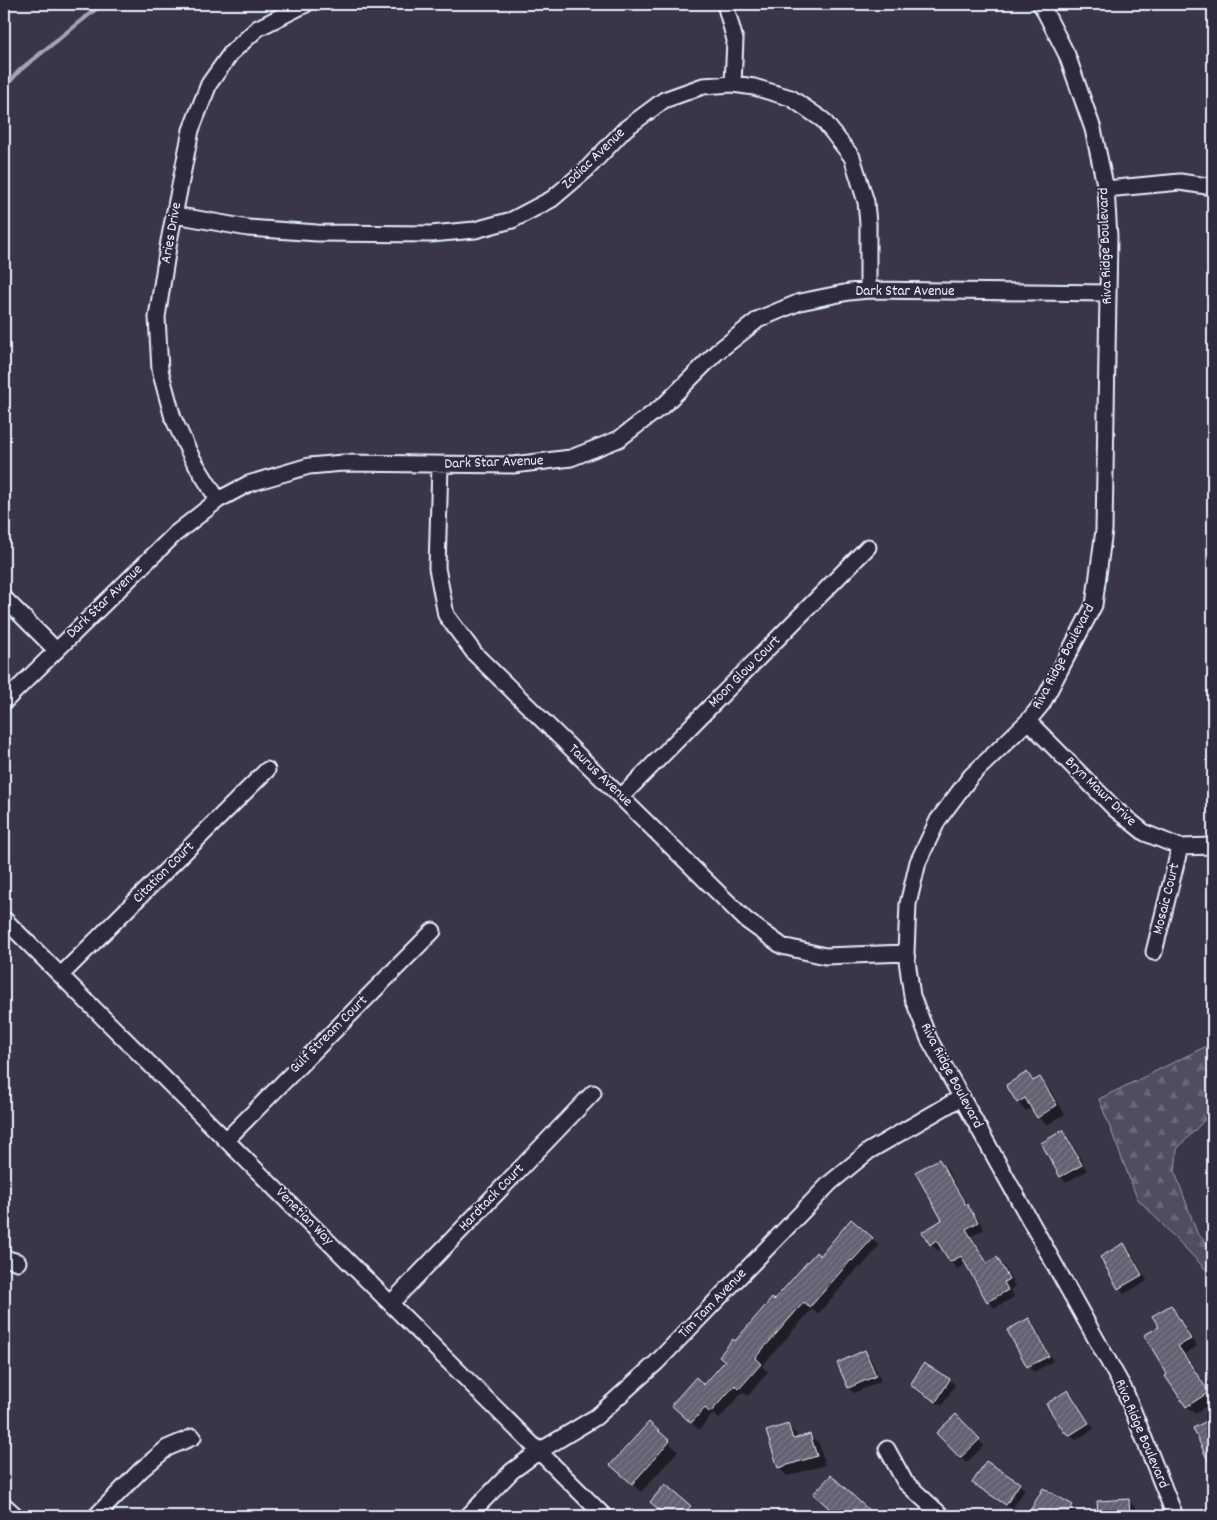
<svg xmlns="http://www.w3.org/2000/svg" width="1217" height="1520" viewBox="0 0 1217 1520" font-family="Dekko,sans-serif">
  <defs>
    <pattern id="forest-firs" width="22" height="20" patternUnits="userSpaceOnUse" patternTransform="scale(1.25)"><rect width="22" height="20" fill="#504e5f"/><path d="M5 1l3.5 6h-7zM16 11l3.5 6h-7z" fill="#696877"/></pattern>
    <pattern id="building-hatch" width="6" height="6" patternUnits="userSpaceOnUse" patternTransform="scale(1.25)"><rect width="6" height="6" fill="#636171"/><path d="M-1 1l2-2M0 6l6-6M5 7l2-2" fill="none" stroke="#797886"/></pattern>
  </defs>
  <rect width="100%" height="100%" fill="#3a3648"/>
  <filter id="ink" filterUnits="userSpaceOnUse"><feTurbulence type="fractalNoise" baseFrequency=".02" numOctaves="2"/><feDisplacementMap in="SourceGraphic" scale="10" xChannelSelector="R" yChannelSelector="G"/><feConvolveMatrix kernelMatrix="1 2 1 2 8 2 1 2 1" color-interpolation-filters="sRGB"/></filter>
  <g filter="url(#ink)">
    <path fill="url(#forest-firs)" stroke="#9ca0ac" d="M1213,1043V1111L1177,1149L1175,1172L1197,1233L1213,1250V1277L1137,1198L1099,1099Z"/>
    <path fill="#0007" d="M1027,1073L1035,1081L1039,1079L1048,1087L1065,1114L1047,1125L1038,1117L1032,1108L1026,1111L1018,1103L1007,1086Z
      M1063,1132L1069,1137L1087,1171L1066,1182L1061,1177L1043,1143Z
      M939,1160L946,1167L969,1208L974,1213L984,1229L972,1236L988,1264L997,1259L1004,1266L1015,1286L1010,1290L1014,1297L995,1308L988,1301L966,1263L958,1269L951,1262L942,1248L938,1251L931,1244L944,1220Z
      M872,1239L879,1246L861,1268L859,1267L818,1314L812,1309L762,1366L768,1372L748,1396L743,1392L719,1419L713,1414L699,1430L680,1412L727,1361L735,1342L820,1257Z
      M1124,1245L1130,1250L1147,1281L1124,1294L1119,1288Z
      M1171,1307L1178,1314L1197,1346L1185,1354L1213,1396V1401L1195,1414L1187,1407L1167,1376L1169,1375Z
      M1028,1320L1034,1325L1053,1361L1034,1372L1028,1366Z
      M864,1352L870,1357L881,1381L854,1393L849,1388Z
      M924,1364L950,1380L955,1385L942,1406L917,1391L912,1385Z
      M1067,1391L1073,1397L1094,1429L1076,1440L1065,1431Z
      M956,1416L984,1446L966,1463L938,1433Z
      M649,1424L678,1451L641,1492L621,1473Z
      M788,1426L796,1434L798,1439L810,1435L819,1444L825,1465L787,1476L779,1468L768,1432Z
      M974,1482L1019,1484L1025,1490L1012,1509L979,1488Z
      M665,1485L697,1513L696,1516H667L658,1508Z
      M1128,1500L1137,1509V1516H1099L1098,1502Z
      M1073,1506L1078,1511L1075,1516H1037L1031,1511Z
      M538,1510L545,1516H533Z"/>
    <g fill="none" stroke-linecap="round" stroke-linejoin="round">
      <path stroke="#a2a6b1" stroke-width="4.5" d="M4,88L20,70L102,4"/>
    </g>
    <path fill="url(#building-hatch)" stroke="#e8f1f8" d="M1027,1072L1033,1081L1040,1077L1057,1105L1037,1118L1025,1098L1017,1103L1006,1085Z
      M1063,1130L1082,1165L1060,1177L1041,1143Z
      M939,1159L966,1205L967,1204L978,1222L966,1229L987,1263L997,1257L1009,1279L1004,1282L1008,1290L987,1302L961,1256L950,1262L936,1240L930,1245L922,1232L942,1220L915,1172Z
      M851,1219L873,1238L852,1261L851,1260L810,1307L804,1302L755,1358L761,1364L739,1389L735,1385L710,1413L705,1408L691,1423L671,1405L696,1377L704,1385L725,1361L719,1356L733,1339L735,1341L772,1298L774,1300L816,1252L820,1256Z
      M1124,1243L1142,1275L1118,1289L1100,1257Z
      M1171,1305L1191,1339L1178,1346L1209,1392L1186,1407L1165,1376L1167,1374L1144,1335L1159,1327L1152,1316Z
      M1029,1318L1049,1356L1027,1367L1007,1330Z
      M865,1350L876,1376L848,1388L837,1363Z
      M924,1363L950,1379L936,1402L910,1385Z
      M1068,1390L1089,1423L1070,1435L1064,1432L1046,1404Z
      M956,1414L980,1439L960,1458L936,1433Z
      M1213,1418V1472L1193,1428Z
      M649,1422L670,1441L632,1484L610,1465Z
      M788,1424L793,1439L810,1434L817,1456L778,1468L766,1431Z
      M986,1461L1020,1483L1006,1505L972,1483Z
      M831,1475L859,1501L875,1516H821L829,1508L813,1494Z
      M665,1484L691,1506L682,1516H666L650,1502Z
      M1043,1488L1073,1505L1067,1516H1039L1030,1511Z
      M1129,1499L1130,1516H1098L1097,1501Z"/>
    <g fill="none" stroke-linecap="round" stroke-linejoin="round">
      <defs>
        <path id="minor" d="M725,4L735,40L733,84
          M1041,4L1067,55L1093,129L1106,189L1109,237L1104,530L1094,605L1042,704L1028,721L971,776L938,820L918,862L908,904L906,953L912,996L929,1039L1125,1391L1175,1516
          M1106,189L1180,182L1213,187
          M175,215L248,228L317,233L431,234L475,230L512,220L552,199L586,170L625,129L664,100L703,86L733,84L754,87L791,98L823,120L852,157L866,202L868,224V290
          M440,465L437,568L446,615L475,654L746,920L782,946L825,956L906,953
          M218,500L192,458L173,418L160,370L157,317L169,241L191,130L209,84L231,53L258,28L306,4
          M4,598L56,650
          M4,702L175,534L218,500L248,484L309,466L343,463L513,465L571,458L619,439L665,404L717,352L759,319L800,302L849,292L868,290L1108,293
          M1028,721L1115,809L1145,833L1180,847L1213,846
          M621,797L868,547
          M4,919L604,1516
          M1154,952L1180,847
          M61,975L267,770
          M226,1140L433,931
          M4,1258L18,1262
          M391,1303L593,1093
          M887,1449L905,1482L942,1516
          M4,1505L16,1516
          M96,1516L141,1470L167,1448L193,1437
          M468,1516L512,1471L538,1452L596,1417L656,1363L830,1183L869,1151L962,1097"/>
      </defs>
      <use href="#minor" stroke="#e8f1f8" stroke-width="19"/>
      <use href="#minor" stroke="#2f2a3d" stroke-width="15"/>
    </g>
  </g>
  <g text-anchor="middle" dominant-baseline="central" stroke-width="4" stroke-linejoin="round" paint-order="stroke">
    <g font-size="15" fill="#e8f1f8" stroke="#2f2a3d">
      <text transform="translate(594 159) rotate(-44)">Zodiac Avenue</text>
      <text transform="translate(172 233) rotate(-80)">Aries Drive</text>
      <text transform="translate(1106 246) rotate(-92)">Riva Ridge Boulevard</text>
      <text x="905" y="292">Dark Star Avenue</text>
      <text transform="translate(494 463) rotate(-2)">Dark Star Avenue</text>
      <text transform="translate(105 602) rotate(-44)">Dark Star Avenue</text>
      <text transform="translate(1064 657) rotate(-62)">Riva Ridge Boulevard</text>
      <text transform="translate(745 672) rotate(-45)">Moon Glow Court</text>
      <text transform="translate(600 776) rotate(44)">Taurus Avenue</text>
      <text transform="translate(1100 792) rotate(44)">Bryn Mawr Drive</text>
      <text transform="translate(164 873) rotate(-45)">Citation Court</text>
      <text transform="translate(1167 899) rotate(-76)">Mosaic Court</text>
      <text transform="translate(329 1035) rotate(-45)">Gulf Stream Court</text>
      <text transform="translate(951 1076) rotate(62)">Riva Ridge Boulevard</text>
      <text transform="translate(492 1198) rotate(-46)">Hardtack Court</text>
      <text transform="translate(304 1217) rotate(45)">Venetian Way</text>
      <text transform="translate(713 1304) rotate(-46)">Tim Tam Avenue</text>
      <text transform="translate(1141 1434) rotate(67)">Riva Ridge Boulevard</text>
    </g>
  </g>
  <rect width="1217" height="1520" fill="none" stroke="#2f2a3d" stroke-width="20"/>
  <rect x="10" y="10" width="1197" height="1500" fill="none" stroke="#e8f1f8" stroke-width="2" filter="url(#ink)"/>
</svg>
